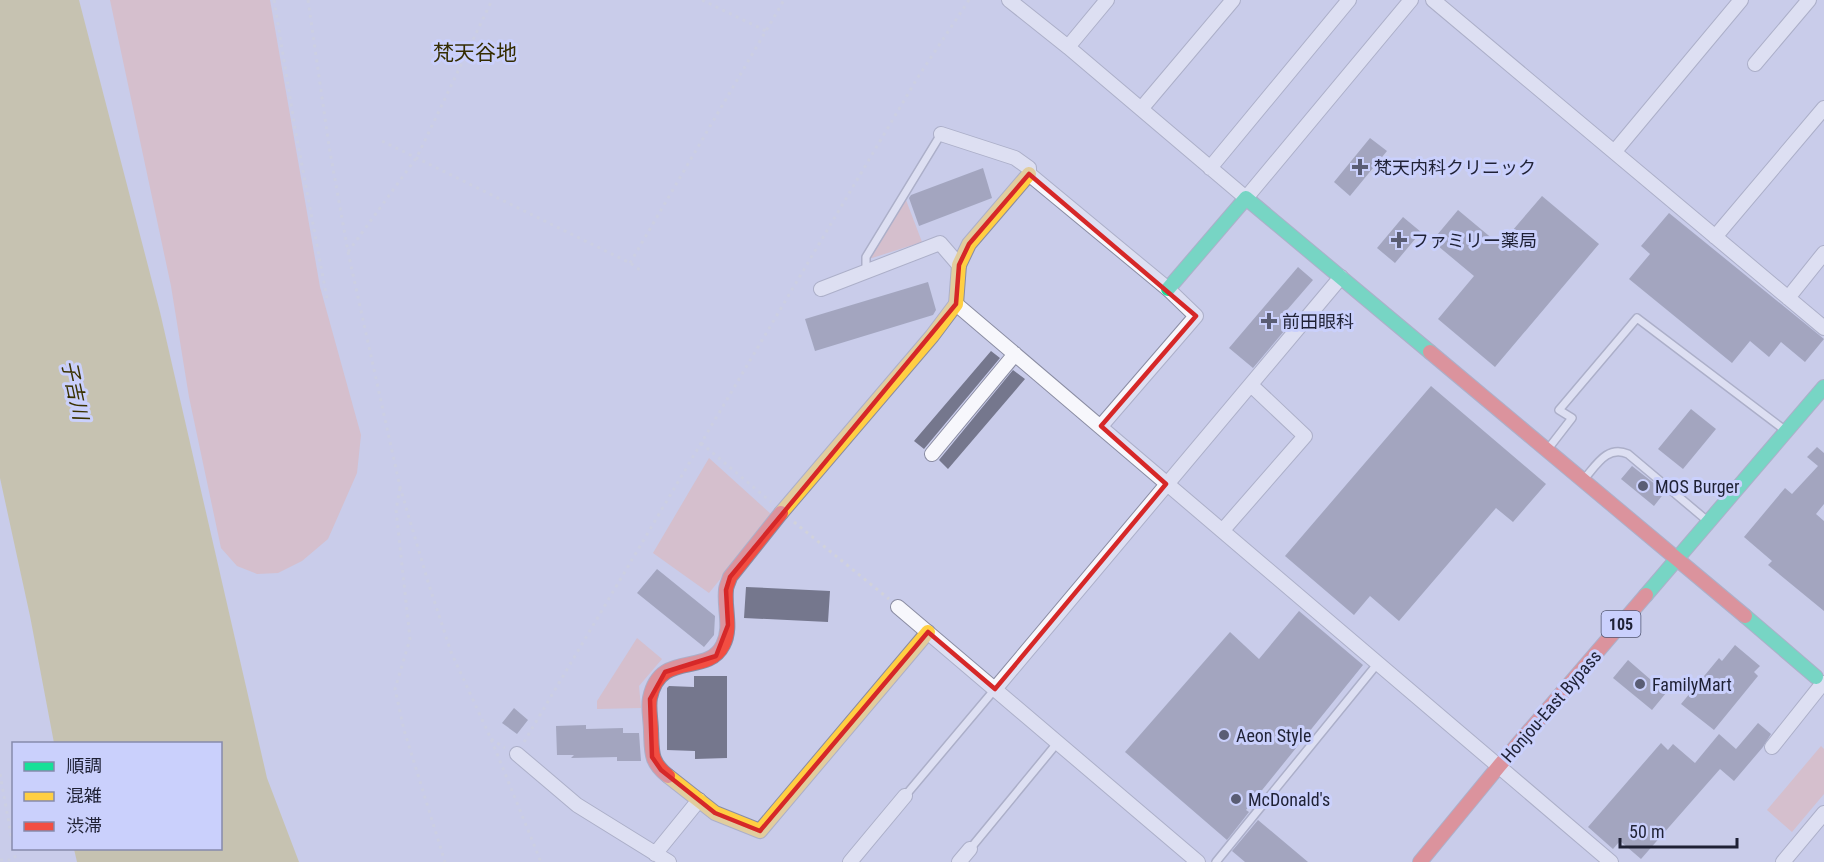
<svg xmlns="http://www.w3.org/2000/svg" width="1824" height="862" viewBox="0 0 1824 862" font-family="'Roboto Condensed','Noto Sans JP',sans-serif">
  <rect width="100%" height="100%" fill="#c9ccea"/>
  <path fill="#e4afaa" d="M110,0H270L320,287L361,435L357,473L328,539L302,561L278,573L257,574L237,566L221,548L189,397L171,286Z
    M906,200L922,242L869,259Z
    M709,458L772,515L709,593L653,553Z
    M637,638L662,659L639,686L641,708L597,709V701Z
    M1821,746L1824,749V794L1792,832L1767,810Z"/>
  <path fill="#c4b76d" d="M0,0H79L160,312L267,778L299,862H77L74,849L220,848V744L54,743L30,616L0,478Z"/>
  <path fill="#75778d" d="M1370,138L1387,151L1350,196L1334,182Z
    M983,168L992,198L919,226L909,198L911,195Z
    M1542,196L1599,244L1495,367L1438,319L1474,276L1432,241L1458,210L1500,245Z
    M1669,213L1824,339L1805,362L1781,342L1769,357L1750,341L1732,363L1629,279L1650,254L1641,246Z
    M1403,217L1421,232L1395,263L1377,248Z
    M1298,267L1313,280L1281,317L1290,324L1253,368L1229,348Z
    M928,282L936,310L933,315L815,351L805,319Z
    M991,351L1000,358L924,449L914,441Z
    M1013,370L1025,379L948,469L939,460Z
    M1431,386L1546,484L1513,522L1496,508L1399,621L1370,596L1354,615L1285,556Z
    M1691,409L1716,429L1683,469L1658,449Z
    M1817,447L1824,453V504L1816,514L1824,521V611L1768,565L1772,561L1744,537L1785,488L1792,494L1818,466L1807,457Z
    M1632,466L1665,492L1654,506L1621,479Z
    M657,569L715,616L714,635L704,647L637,593Z
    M746,587L830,591L828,622L744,618Z
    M1299,611L1363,665L1246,810L1249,812L1227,840L1125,752L1230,632L1259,659Z
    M1735,645L1760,666L1754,672L1758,676L1714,730L1681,704L1719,658L1722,661Z
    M1628,660L1666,693L1652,710L1613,678Z
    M694,676H727V758L695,759V751L667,750V688L669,686L694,687Z
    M514,708L528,720L517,734L502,723Z
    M1758,723L1771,734L1763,747L1734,781L1720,769L1641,859L1620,841L1613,849L1588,827L1661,743L1668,750L1673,744L1695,763L1719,734L1736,749Z
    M586,725V729L623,728V733H639L641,761H617V757L571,758L574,755H557L556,726Z
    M1258,820L1308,862H1245L1232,851Z"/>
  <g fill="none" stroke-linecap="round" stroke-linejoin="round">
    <defs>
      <path id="lane" d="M866,271V257L941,134
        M1548,449L1572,418L1559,410L1637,318L1782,428
        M1585,478C1597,464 1608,445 1628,454L1704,518
        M905,796L995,689
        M970,849L1058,742
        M1216,862L1378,663"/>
      <path id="street" d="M1009,0L1068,47L1246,198L1411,0
        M1433,0L1824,328
        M1068,47L1107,0
        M1755,64L1809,0
        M1141,109L1233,0
        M941,134L1015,158L1029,168V174L1168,289L1196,316L1101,426
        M1615,151L1741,0
        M1210,168L1349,0
        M1715,237L1824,108
        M821,289L940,243L959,265
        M1788,298L1824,253
        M956,304L1611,862
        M932,454L1015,354
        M1223,530L1305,436L1251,385
        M898,607L1198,862
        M995,689L1341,277
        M1772,747L1823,683
        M517,754L577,805L669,862
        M655,854L699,800
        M850,862L905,796
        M959,862L970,849
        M1783,862L1824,813"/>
      <path id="fast" d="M1168,289L1246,198L1430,352
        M1646,595L1824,387
        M1745,616L1816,677"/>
      <path id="slow" d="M781,513L932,336L956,304L959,265L969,244L1029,174
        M668,776L715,813L760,831L928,632"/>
      <path id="jam" d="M1430,352L1745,616
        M668,776C650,762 652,752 651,731C651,721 648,708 650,698C660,649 707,677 723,645C732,628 724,609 726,590C726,586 729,581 730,577L781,513
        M1420,862L1499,766L1646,595"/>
    </defs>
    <use href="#lane" stroke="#8a8ca2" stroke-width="10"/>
    <use href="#street" stroke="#8a8ca2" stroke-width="16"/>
    <use href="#fast" stroke="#8a8ca2" stroke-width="16"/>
    <use href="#slow" stroke="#8a8ca2" stroke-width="16"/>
    <use href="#jam" stroke="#8a8ca2" stroke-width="16"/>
    <path stroke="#d1d2db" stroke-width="3" stroke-dasharray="3 4.5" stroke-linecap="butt" d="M274,0L295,128L327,299
      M308,0L329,146L348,252L400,487L429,585L451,652L491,739L541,862
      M702,0L766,31
      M382,141L630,263L643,272
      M348,252L417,157L492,0
      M630,263L784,0
      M701,443L771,502
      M400,488L396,510L410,639L395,689L404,730L445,862
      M794,522L889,599
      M491,739L505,748
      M524,742L918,77L969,0
      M0,774L16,862
      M0,860H15"/>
    <use href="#lane" stroke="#f7f7fc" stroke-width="7"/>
    <use href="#street" stroke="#f7f7fc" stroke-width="14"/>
    <use href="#fast" stroke="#16e098" stroke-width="14"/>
    <use href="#slow" stroke="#ffcf43" stroke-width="14"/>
    <use href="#jam" stroke="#f24e42" stroke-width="14"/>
  </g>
  <path d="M0 0H1824V862H0ZM1029,174L1196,316L1101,426L1166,484L995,689L928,632L760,831L715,813L661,770L652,757L650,699L665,672L716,656L728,625L726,590L730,577L956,304L959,265L969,244Z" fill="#c9ccea" fill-opacity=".55" fill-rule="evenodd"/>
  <path fill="none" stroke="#d62828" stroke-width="4.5" stroke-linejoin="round" d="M1029,174L1196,316L1101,426L1166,484L995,689L928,632L760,831L715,813L661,770L652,757L650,699L665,672L716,656L728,625L726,590L730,577L956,304L959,265L969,244Z"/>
  <g fill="#5a5d74" stroke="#cad0fc" stroke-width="2">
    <path d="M1357 158h6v6h6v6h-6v6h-6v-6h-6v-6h6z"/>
    <path d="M1396 231h6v6h6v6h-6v6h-6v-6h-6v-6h6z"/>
    <path d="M1266 312h6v6h6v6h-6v6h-6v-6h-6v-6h6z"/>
    <circle cx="1643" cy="486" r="6"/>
    <circle cx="1640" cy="684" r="6"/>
    <circle cx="1224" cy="735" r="6"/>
    <circle cx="1236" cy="799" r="6"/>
  </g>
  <g text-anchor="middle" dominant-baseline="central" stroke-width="6" stroke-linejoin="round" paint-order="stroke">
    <rect fill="#cad0fc" stroke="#525671" stroke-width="1.5" x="1601.5" y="611" width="39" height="26" rx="4.5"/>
    <g font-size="16" font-weight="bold" fill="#1f2135">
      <text x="1621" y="624">105</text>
    </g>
    <g font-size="18" fill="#1f2135" stroke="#cad0fc" text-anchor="start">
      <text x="1374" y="167">梵天内科クリニック</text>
      <text x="1411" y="240">ファミリー薬局</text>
      <text x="1282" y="321">前田眼科</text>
      <text x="1655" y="486">MOS Burger</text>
      <text x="1652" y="684">FamilyMart</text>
      <text x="1236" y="735">Aeon Style</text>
      <text x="1248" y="799">McDonald's</text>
    </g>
    <g font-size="18" fill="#1f2135" stroke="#cad0fc">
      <text transform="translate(1551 706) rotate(-49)">Honjou-East Bypass</text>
    </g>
    <g font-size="20" font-style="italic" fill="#3a3200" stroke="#cad0fc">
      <text transform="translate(75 390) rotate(78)">子吉川</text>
    </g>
    <g font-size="21" fill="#352d02" stroke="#cad0fc">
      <text x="475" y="53">梵天谷地</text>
    </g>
  </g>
  <rect x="12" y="742" width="210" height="108" fill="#cad0fc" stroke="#868aac" stroke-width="1.5"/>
  <rect x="24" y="762" width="30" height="9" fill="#16e098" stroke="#868aac" stroke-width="1.5"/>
  <text x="66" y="772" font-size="18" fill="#1f2135">順調</text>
  <rect x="24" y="792" width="30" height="9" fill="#ffcf43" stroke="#868aac" stroke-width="1.5"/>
  <text x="66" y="802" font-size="18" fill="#1f2135">混雑</text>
  <rect x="24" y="822" width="30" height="9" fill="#f24e42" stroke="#868aac" stroke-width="1.5"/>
  <text x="66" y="832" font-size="18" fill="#1f2135">渋滞</text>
  <path d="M1620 838v9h117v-9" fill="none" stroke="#1f2135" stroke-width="3"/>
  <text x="1629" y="838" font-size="18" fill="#1f2135" stroke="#cad0fc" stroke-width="4.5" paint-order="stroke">50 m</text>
</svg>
